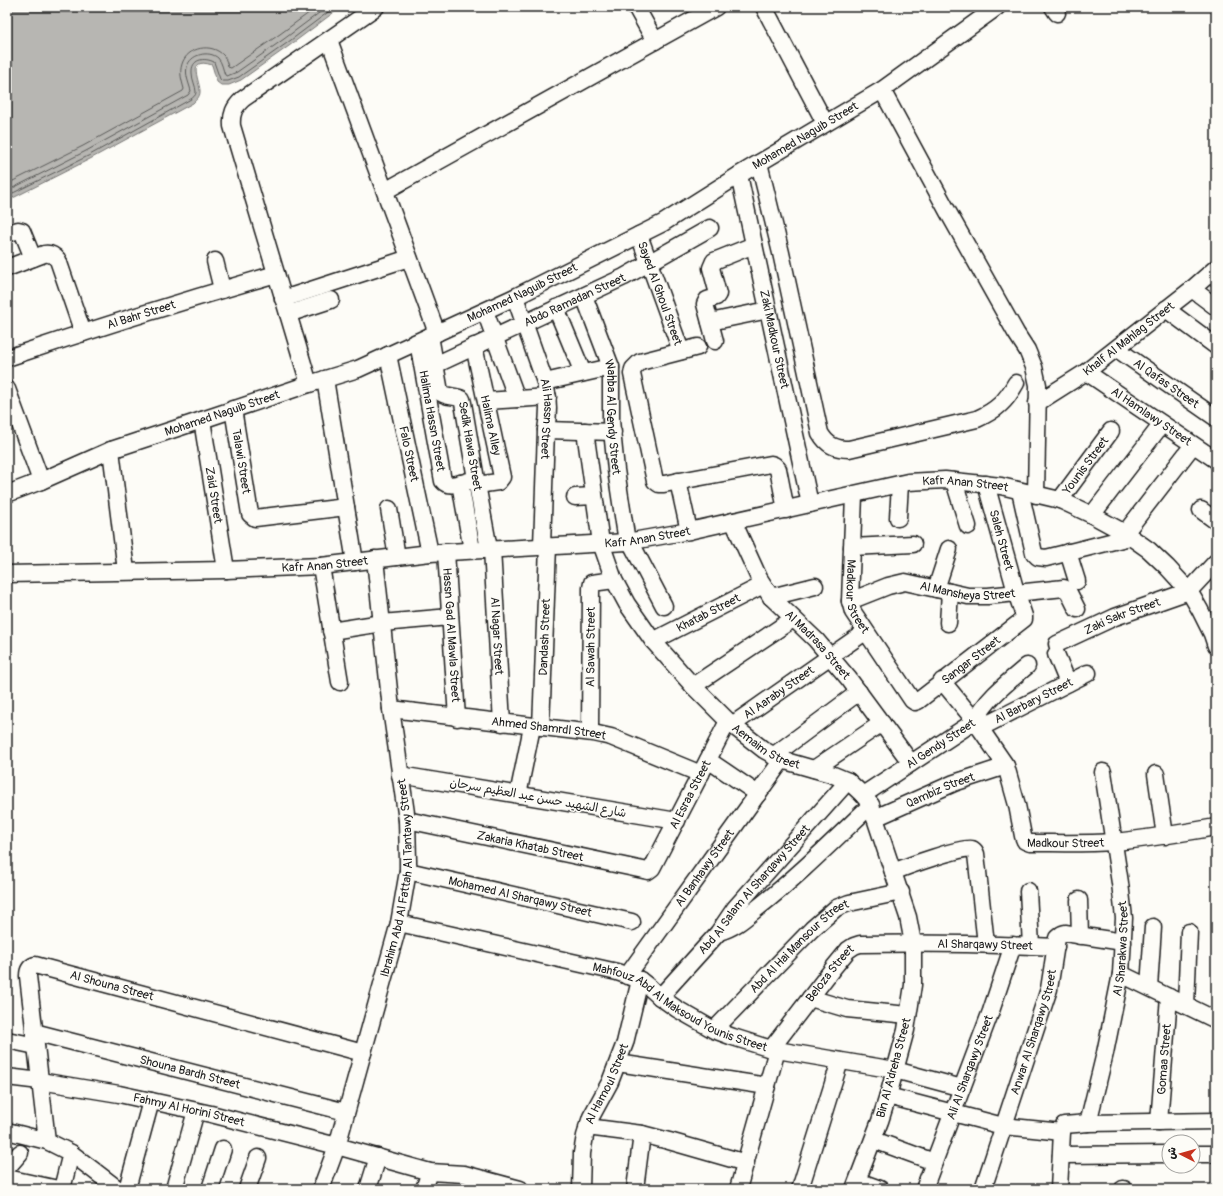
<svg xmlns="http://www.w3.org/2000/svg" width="1223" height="1196" viewBox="0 0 1223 1196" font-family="Pangolin,'Playpen Sans Arabic',sans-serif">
  <rect width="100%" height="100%" fill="#fdfcf7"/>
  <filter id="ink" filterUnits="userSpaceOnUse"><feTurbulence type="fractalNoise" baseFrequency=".025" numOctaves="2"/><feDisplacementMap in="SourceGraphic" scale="8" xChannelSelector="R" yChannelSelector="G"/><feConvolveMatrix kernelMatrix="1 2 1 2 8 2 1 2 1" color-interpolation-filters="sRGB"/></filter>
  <g filter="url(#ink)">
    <path fill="#b7b6b2" stroke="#797876" d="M7,7H341L289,46L241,80L229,85H221L217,82L212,65C185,56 201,83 200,92C200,97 196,100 193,103L90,159L7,201Z"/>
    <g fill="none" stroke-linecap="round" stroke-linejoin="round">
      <path stroke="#5a5a58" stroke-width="1" d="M7,184L83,146L183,91L184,89C182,81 179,73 182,64C187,47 212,42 224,56C226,59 227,63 228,67L231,68L280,34L317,7
        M7,191L86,151L188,95L191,91C189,83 185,75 187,67C190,54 209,50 218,58C222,62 223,70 225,75L227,76L237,72L284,39L327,7
        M7,196L88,156L191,99C193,97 196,96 196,92C196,86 192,80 192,73C191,59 204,57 214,62L220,79L222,81H228L239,77L287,43L335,7"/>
      <defs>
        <g id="minor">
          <path d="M636,7L655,41"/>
          <path d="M764,7L825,123"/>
          <path d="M1053,7L1057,13"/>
          <path d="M329,40L437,333"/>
          <path d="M882,90L948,212L1016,333L1027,350L1034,367L1038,385L1036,495"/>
          <path d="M759,163L781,253L820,433C827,445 835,449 849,449L977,419C997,410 1006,401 1016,383"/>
          <path id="s1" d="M739,175L810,504"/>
          <path d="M385,191L716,7"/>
          <path d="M7,234L18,230L22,231L33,258"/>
          <path id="s2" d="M639,235L681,351"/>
          <path d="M215,261L222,289"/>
          <path d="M7,268L44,254C50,253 54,255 58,260L83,333"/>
          <path d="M1192,289L1216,307"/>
          <path id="s3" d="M584,296L611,367V420L616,470L627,542"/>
          <path id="s4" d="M515,297L545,382C549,399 549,413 546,430L542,546"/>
          <path d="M283,299L409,258"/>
          <path d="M556,308L583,373"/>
          <path d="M1166,309L1216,346"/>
          <path d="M485,311L517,399"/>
          <path d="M288,314L331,300"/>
          <path d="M710,322L768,310"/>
          <path id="s5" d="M430,336L440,392C446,398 455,395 462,399L463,403L476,479L489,549"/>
          <path d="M715,341L705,304L707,300L716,297L718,294L711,268L714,261L754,245"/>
          <path id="s6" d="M418,342L443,481C449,489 466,481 476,479"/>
          <path id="s7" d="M474,346L502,477L498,482L477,485"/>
          <path d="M698,347L640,362L633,369L632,374L655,481L659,484H664L771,464L774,465L778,469L786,510"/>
          <path id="s8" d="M1117,349L1216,418"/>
          <path id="s9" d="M388,355L430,553"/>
          <path id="s10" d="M7,358C96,328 186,300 276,274"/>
          <path id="s11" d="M435,365L624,277L710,228"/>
          <path id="s12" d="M1086,372L1216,460"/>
          <path d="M325,379L355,562"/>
          <path d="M545,382L611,367"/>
          <path d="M309,384L232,126C231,114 234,107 243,99L376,7"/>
          <path d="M7,389L41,481"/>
          <path d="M486,401L548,397"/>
          <path id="s13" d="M1037,403L1086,372L1192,289L1216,268"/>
          <path id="s14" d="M233,409L250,514L255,518L346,507"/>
          <path id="s15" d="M202,420L226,570"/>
          <path d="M546,430L613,432"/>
          <path id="s16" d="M585,431L601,543L614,580L627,604L653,641L693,686L732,725L764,750L782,760L831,774L848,781L863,795L871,805L875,818L908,917L913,943V985L906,1030L888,1096L880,1121L854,1189"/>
          <path d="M111,450L126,571"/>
          <path d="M678,481L689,531"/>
          <path d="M954,481L968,526"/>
          <path d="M460,483L472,550"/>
          <path d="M1020,491L1034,553L1038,557L1046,558L1130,537"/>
          <path id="s17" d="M7,494L41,481L111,450L202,420L309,384L358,369L515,297L663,223L739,175L882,90L997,7"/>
          <path id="s18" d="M854,495L850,601L853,612L912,700L915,702L918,701L1024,619V616L1016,592L986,484"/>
          <path d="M575,497L594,496"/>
          <path id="s19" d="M1060,500L1111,431"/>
          <path d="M389,509L397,557"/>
          <path d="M1201,510L1216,521"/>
          <path d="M1092,515L1162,424"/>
          <path d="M898,518L900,484"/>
          <path id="s20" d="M733,521L759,578L771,597L816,640L849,679L911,763"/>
          <path d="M1125,533L1193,445"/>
          <path d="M630,541L664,606"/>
          <path d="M852,547L913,544"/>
          <path id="s21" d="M492,549L502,723"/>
          <path id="s22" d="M446,552L457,718"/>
          <path d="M1068,552L1077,581"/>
          <path d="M321,566L340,682"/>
          <path id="s23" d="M7,574L226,570L321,566L430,553L627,542L689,531L908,482L945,480L1001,486L1060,500L1092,515L1125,533L1149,550L1167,567L1189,591L1200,610L1212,634L1216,646"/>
          <path d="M936,589L949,549"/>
          <path d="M771,597L815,586"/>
          <path id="s24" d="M850,601L888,586L905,582L968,596H988L1064,588L1068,591L1077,609"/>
          <path d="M948,623L950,592"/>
          <path d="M331,631L382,623L450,617"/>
          <path id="s25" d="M653,641L763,585"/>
          <path id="s26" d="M1057,644L1115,617L1189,591L1216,562"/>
          <path d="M1056,654L1068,683"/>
          <path id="s27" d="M942,681L975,721L1006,766L1017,805L1023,836L1025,841L1030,843C1057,843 1085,844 1113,842C1147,839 1182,833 1216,827"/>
          <path d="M693,686L793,619"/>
          <path id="s28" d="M391,709L593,733L611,737L701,774"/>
          <path id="s29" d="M732,725L865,632"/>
          <path id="s30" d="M541,727L548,546"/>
          <path id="s31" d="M980,728L1088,673"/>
          <path id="s32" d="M590,732L591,588L592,583L614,580"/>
          <path d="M773,756L859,692"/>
          <path d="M708,760L758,794"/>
          <path d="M814,769L882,723"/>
          <path d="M1156,774L1165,836"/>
          <path d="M400,775L677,821"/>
          <path d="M518,795L532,727"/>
          <path id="s33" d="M863,795L975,721C987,698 1007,683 1027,666"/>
          <path id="s34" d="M875,818L954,783L1006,766"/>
          <path id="s35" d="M407,820L648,871L652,868L728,721"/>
          <path id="s36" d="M408,871L632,922"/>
          <path d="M893,872C905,867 963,846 972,849C975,851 975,851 976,854L986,944"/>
          <path d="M1028,891L1031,946"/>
          <path d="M1079,900L1080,936"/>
          <path id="s37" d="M399,923L617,972L640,980L649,987L660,997L677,1009L714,1030L733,1037L771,1049L895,1070L962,1088"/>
          <path d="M719,932C734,928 744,919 755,910C796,878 833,841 871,805"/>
          <path d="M1121,974L1216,1020"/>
          <path id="s38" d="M627,976L782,760"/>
          <path d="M1149,987L1153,927"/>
          <path id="s39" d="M660,997L718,933L735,908L848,781"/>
          <path d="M810,998L847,1009L908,1015"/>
          <path d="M1186,1005L1189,932"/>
          <path id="s40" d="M714,1030L812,929L836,908L849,903L901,892"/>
          <path id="s41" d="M34,1032L346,1112"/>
          <path d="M7,1040L36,1046"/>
          <path id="s42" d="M771,1049L834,967L848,950L854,946L860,944C925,943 991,944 1056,947"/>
          <path d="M618,1063L767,1086"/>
          <path id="s43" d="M7,1077L40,1081L119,1094L211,1114L337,1146L430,1172L464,1174L520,1189"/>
          <path d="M888,1096L1003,1126L1062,1132"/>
          <path id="s44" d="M1159,1122L1169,997"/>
          <path id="s45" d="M1088,1123L1105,1053L1121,974L1124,918L1120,883L1103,772"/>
          <path d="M587,1127L642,1134L669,1141L746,1163"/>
          <path d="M7,1131L47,1141L71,1153L118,1189"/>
          <path d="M874,1140L934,1162"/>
          <path id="s46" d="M47,1141L28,976C28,970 29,967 35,965L363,1053"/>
          <path d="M1193,1154H1216"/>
          <path d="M1061,1155L1169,1154"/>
          <path d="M7,1168L20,1153"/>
          <path d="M7,1178L58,1189"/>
          <path d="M858,1181L880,1189"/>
          <path d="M62,1189L71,1153"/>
          <path d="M127,1189L151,1101"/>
          <path d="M174,1189L196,1111"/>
          <path d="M210,1189L223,1149"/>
          <path d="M247,1189L258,1158"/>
          <path id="s47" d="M321,1189L337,1146L399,923L408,871V861L407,820L391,709L375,559"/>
          <path d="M368,1189L378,1157"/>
          <path d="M424,1189L430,1172"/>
          <path id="s48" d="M581,1189L582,1153L585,1136L591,1117L610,1082L625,1043L640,980"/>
          <path d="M635,1189L642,1134"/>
          <path d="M738,1189L777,1050"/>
          <path d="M800,1189L840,1061"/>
          <path id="s49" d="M924,1189L991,1011L1013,945"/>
          <path id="s50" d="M983,1189L1049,989L1057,938L1062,934L1065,933L1123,942"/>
          <path d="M1059,1189L1062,1132L1064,1125L1088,1123L1216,1121"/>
          <path d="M1123,1189H1124"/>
        </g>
      </defs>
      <use href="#minor" stroke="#1c1c1c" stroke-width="19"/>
      <use href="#minor" stroke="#fdfcf7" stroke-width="16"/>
    </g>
  </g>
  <g text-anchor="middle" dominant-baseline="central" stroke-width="3" stroke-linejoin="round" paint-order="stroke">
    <g font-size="12" fill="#1c1c1c" stroke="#fdfcf7">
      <text stroke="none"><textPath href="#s17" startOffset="878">Mohamed Naguib Street</textPath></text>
      <text stroke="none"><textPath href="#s17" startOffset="554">Mohamed Naguib Street</textPath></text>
      <text stroke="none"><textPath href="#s2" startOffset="62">Sayed Al Ghoul Street</textPath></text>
      <text stroke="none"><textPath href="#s11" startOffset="154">Abdo Ramadan Street</textPath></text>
      <text stroke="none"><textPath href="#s10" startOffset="141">Al Bahr Street</textPath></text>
      <text stroke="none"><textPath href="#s13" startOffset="112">Khalf Al Mahlag Street</textPath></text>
      <text stroke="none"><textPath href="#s1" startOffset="168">Zaki Madkour Street</textPath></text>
      <text stroke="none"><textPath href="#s8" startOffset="60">Al Qafas Street</textPath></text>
      <text stroke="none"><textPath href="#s17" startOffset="230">Mohamed Naguib Street</textPath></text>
      <text stroke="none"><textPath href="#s12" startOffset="79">Al Hamlawy Street</textPath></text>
      <text stroke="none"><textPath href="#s3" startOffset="126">Wahba Al Gendy Street</textPath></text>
      <text stroke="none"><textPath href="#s4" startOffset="127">Ali Hassn Street</textPath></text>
      <text stroke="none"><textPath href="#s6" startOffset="80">Halima Hassn Street</textPath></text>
      <text stroke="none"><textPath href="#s7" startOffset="81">Halima Alley</textPath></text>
      <text stroke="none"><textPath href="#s5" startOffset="128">Sedik Hawa Street</textPath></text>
      <text stroke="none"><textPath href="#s9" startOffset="101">Falo Street</textPath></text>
      <text stroke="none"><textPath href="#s14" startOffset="53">Talawi Street</textPath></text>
      <text stroke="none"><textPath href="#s19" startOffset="43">Younis Street</textPath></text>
      <text stroke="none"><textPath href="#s23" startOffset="966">Kafr Anan Street</textPath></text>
      <text stroke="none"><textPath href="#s15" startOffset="76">Zaid Street</textPath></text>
      <text stroke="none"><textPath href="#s23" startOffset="642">Kafr Anan Street</textPath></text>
      <text transform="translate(1001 540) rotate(75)">Saleh Street</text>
      <text stroke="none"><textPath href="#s23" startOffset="318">Kafr Anan Street</textPath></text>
      <text stroke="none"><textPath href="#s24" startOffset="122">Al Mansheya Street</textPath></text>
      <text stroke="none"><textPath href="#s18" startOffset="103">Madkour Street</textPath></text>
      <text stroke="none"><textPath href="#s25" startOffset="62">Khatab Street</textPath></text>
      <text stroke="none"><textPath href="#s26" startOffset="71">Zaki Sakr Street</textPath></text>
      <text stroke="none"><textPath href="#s22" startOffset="83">Hassn Gad Al Mawla Street</textPath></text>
      <text stroke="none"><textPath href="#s21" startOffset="87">Al Nagar Street</textPath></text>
      <text stroke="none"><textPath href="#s30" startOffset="90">Dandash Street</textPath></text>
      <text stroke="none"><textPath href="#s20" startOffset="152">Al Madrasa Street</textPath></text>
      <text stroke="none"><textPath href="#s32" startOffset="85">Al Sawah Street</textPath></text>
      <text stroke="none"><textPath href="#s18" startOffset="297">Sangar Street</textPath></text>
      <text stroke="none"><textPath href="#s29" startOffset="57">Al Aaraby Street</textPath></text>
      <text stroke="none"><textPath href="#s31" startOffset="60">Al Barbary Street</textPath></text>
      <text stroke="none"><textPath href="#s28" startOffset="159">Ahmed Shamrdl Street</textPath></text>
      <text stroke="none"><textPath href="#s33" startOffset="93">Al Gendy Street</textPath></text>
      <text stroke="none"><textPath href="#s16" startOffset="381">Aemaim Street</textPath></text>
      <text stroke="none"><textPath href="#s34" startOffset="71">Qambiz Street</textPath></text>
      <text stroke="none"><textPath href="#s35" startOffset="334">Al Esraa Street</textPath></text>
      <text transform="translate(538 798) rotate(10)">شارع الشهيد حسن عبد العظيم سرحان</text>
      <text stroke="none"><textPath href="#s27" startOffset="225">Madkour Street</textPath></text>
      <text stroke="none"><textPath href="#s35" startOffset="126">Zakaria Khatab Street</textPath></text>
      <text stroke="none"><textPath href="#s38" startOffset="133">Al Banhawy Street</textPath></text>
      <text stroke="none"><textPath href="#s47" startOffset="322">Ibrahim Abd Al Fattah Al Tantawy Street</textPath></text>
      <text stroke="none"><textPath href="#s39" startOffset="143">Abd Al Salam Al Sharqawy Street</textPath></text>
      <text stroke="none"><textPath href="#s36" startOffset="115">Mohamed Al Sharqawy Street</textPath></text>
      <text stroke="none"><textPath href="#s42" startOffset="264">Al Sharqawy Street</textPath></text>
      <text stroke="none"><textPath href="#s40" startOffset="120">Abd Al Hai Mansour Street</textPath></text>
      <text stroke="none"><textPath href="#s45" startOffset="178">Al Sharakwa Street</textPath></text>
      <text stroke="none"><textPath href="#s42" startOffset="96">Beloza Street</textPath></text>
      <text stroke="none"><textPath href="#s46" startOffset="260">Al Shouna Street</textPath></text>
      <text stroke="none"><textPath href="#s37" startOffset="296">Mahfouz Abd Al Maksoud Younis Street</textPath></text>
      <text stroke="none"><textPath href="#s50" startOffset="165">Anwar Al Sharqawy Street</textPath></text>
      <text stroke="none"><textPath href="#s44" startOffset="63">Gomaa Street</textPath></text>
      <text stroke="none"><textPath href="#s49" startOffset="130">Ali Al Sharqawy Street</textPath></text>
      <text transform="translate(894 1068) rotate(-75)">Bin Al A'dreha Street</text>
      <text stroke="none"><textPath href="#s41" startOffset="161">Shouna Bardh Street</textPath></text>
      <text stroke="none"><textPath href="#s48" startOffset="110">Al Hamoul Street</textPath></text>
      <text stroke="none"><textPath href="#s43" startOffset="185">Fahmy Al Horini Street</textPath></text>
    </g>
  </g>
  <rect width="1223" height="1196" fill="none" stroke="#fdfcf7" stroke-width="24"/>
  <rect x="12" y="12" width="1199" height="1172" fill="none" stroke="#1c1c1c" stroke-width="1.5" filter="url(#ink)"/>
  <g transform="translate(1181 1154) rotate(276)"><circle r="19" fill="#fdfcf7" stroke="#a3a29f"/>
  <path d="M0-3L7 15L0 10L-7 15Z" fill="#c8321e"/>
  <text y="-6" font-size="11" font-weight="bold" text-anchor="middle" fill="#1c1c1c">ش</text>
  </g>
</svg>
